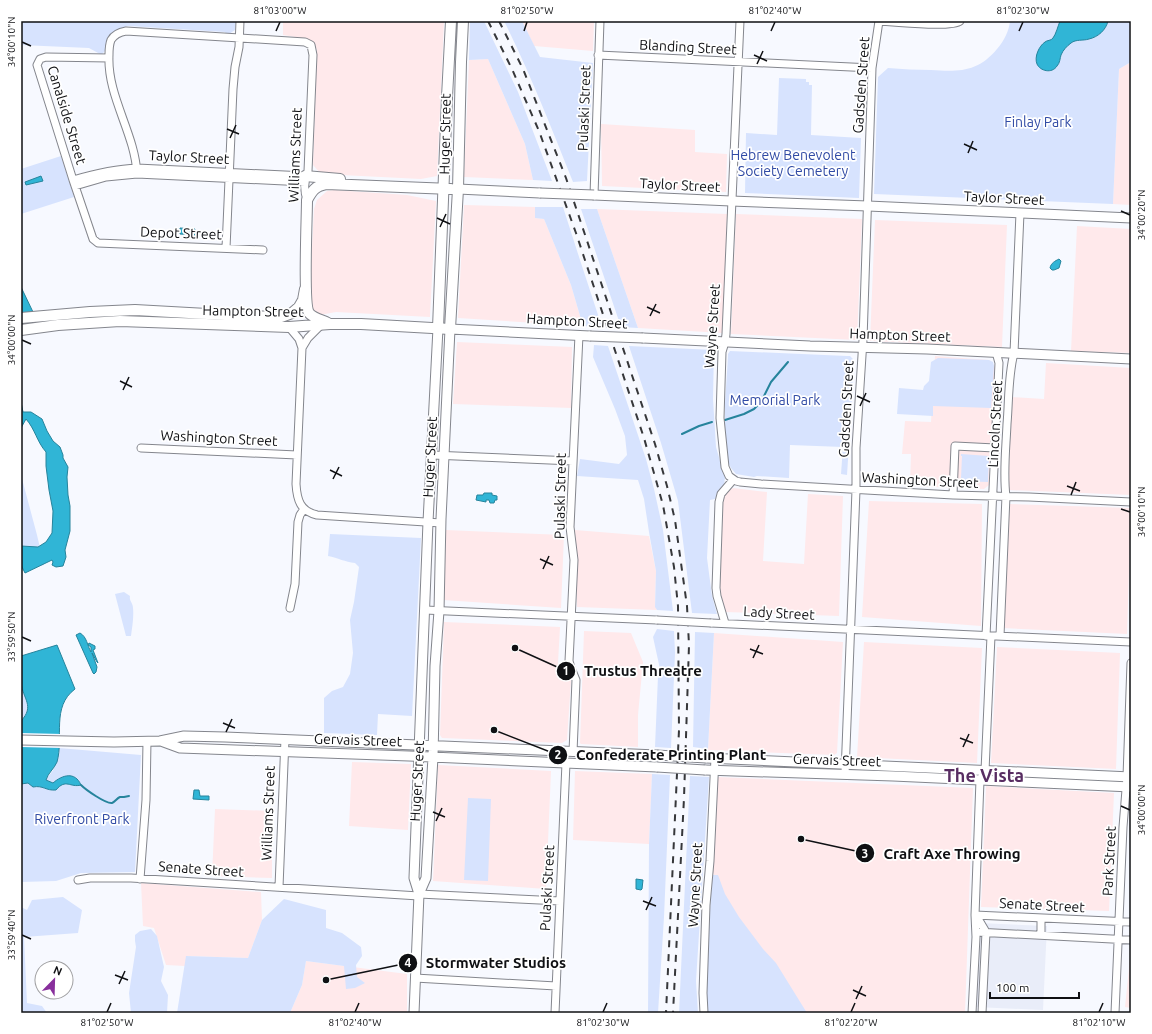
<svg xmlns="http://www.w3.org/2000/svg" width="1152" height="1034" viewBox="0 0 1152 1034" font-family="Ubuntu,sans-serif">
  <rect width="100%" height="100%" fill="#f7f9ff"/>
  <path fill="#ffe9eb" d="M283,21H444L437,176L421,179L321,174L313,165L317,50L314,43L308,39L283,35Z
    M522,21H594L593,51L534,46Z
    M488,59L525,144L533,180L464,177L469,60Z
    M1131,62V205L1113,204L1119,69Z
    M601,124L695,130V152L727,154L726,192L602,186Z
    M334,190L407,195L436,201L430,317L336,312L320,315L313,312L309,306L314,209L317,200L327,191Z
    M464,205L535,207V218L544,219L571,285L583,326L458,318Z
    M597,209L727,214L723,333L638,328Z
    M736,214L862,219L857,340L731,334Z
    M875,220L1007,225L1002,347L870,341Z
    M1077,226L1131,229V353L1071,351Z
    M457,342L572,347L571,408L453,404Z
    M935,356L989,360L995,367L989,485L984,489L910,486L911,454H902L905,421L931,422Z
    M1046,363L1131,368V495L1008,490L1012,397L1044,399Z
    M733,488L767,492L763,561L804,564L808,494L843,496L839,616L725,612L719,592L720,555L723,504V499L726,493Z
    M869,501L982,504L981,626L862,617Z
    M1008,504L1131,508L1127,634L1003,628Z
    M446,530L564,535L561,608L443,600Z
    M575,530L649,536L656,571L655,606L657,610L577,607Z
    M444,622L560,627L558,663L571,680L567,740L562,743L442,738L440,735Z
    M584,631L631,633L643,662L638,715V747L581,744L580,743Z
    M714,633L843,642L837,753L834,755L708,750Z
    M864,642L982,648L977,763L857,757Z
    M997,647L1120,653L1116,769L991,763Z
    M352,762L411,764L408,830L349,826Z
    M438,765L551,771L546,889L433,881Z
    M575,771L652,774L649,844L573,840Z
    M718,777L973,788L965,1013H803L754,942L721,889L712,871Z
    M986,786L1114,793L1109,911L981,907Z
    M215,809L272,811V878L212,876Z
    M141,883L261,892L262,920L248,958L187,956L185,966L166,965L154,928L143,926Z
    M1131,949V1008L1125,1007Z
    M306,961L407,974V1013H290L302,985Z"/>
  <path fill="#e9edf9" d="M979,923L1047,926L1043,1010L976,1007Z"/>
  <path fill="#d7e3fe" d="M21,21H236L235,30L229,34H226L225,32L128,26L118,30L106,46L105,51L102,54H100L89,48L21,45Z
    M470,21H484L518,92L552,181L533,180L525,144L488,59L469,60Z
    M504,21H522L540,57L593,63L587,181L573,182C551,127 530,73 504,21Z
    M1010,21H1131V62L1119,69L1113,204L874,194L878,77L888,68C902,69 917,70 931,70C959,72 978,72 997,49C1004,41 1009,31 1010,21Z
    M779,78L806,79V82H809V85H812L811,135L861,138L859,198L745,193L746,133L777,135Z
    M61,156L74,197L21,214V169Z
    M535,207H563L580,260L602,327L583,326L571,285L544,219L535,218Z
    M581,209H597L638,328L621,327Z
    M594,345L608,346L646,459L654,489L663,530L673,611L657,610L655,607L656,571L649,532L644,499L638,480L577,476L580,459L619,464L627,455L625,436L615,409L593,357Z
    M629,346L714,350L713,399L716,447L725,478L724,485L719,491L715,499L710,500L707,558L712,596L717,614L692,613L678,501L661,443Z
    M730,351L847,356H850L853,359L852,399L847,475L841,474L843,447L790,445L789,478L757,476L754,477L736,474L731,468L728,462L725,429V404L728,356V354Z
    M938,358L989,360L993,362L994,366L991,408L933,406V416L897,414L899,388L923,390L924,386L929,381L931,362Z
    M961,454L989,456L988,482L956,481L961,478L962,456H961Z
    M21,475L37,535L44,565L21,571Z
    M330,534L421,538L412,716L378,714L377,735L324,733V698L332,691L343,687L350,674L353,653L350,620L354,602L359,567L355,563C345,562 338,558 328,556Z
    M124,592L130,596C129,601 133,603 133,608C134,618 132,627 131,636H126L115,594Z
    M657,629L674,631L675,653L671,748L655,747L658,676L660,669L653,637Z
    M695,632L714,633L708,749L693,747Z
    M21,682C24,698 34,707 21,721Z
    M59,748L141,755L135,872L81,873L56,881L21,882V784C27,783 41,781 46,778C55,772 58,758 59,748Z
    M652,774L670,775L664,917L658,1013H648L649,844Z
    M690,776L709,777L696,981L698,1013H679Z
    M468,798L491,799L488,881L464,880Z
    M712,875H718L725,894L739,917L763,949L776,963L807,1013H707L706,999L708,947Z
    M63,897L82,910L78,933L24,937L27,1003L42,1006L47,1013H21V907L27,910L32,900Z
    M284,899L326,910V928L342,933L361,947L362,956L356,965L357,977L365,983L355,988L346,989L344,966L306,961L302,985L290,1013H177L186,956L248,958L262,920Z
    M151,929L157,936L164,967L161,981L168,995L167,1013H131L129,993L136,947L135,941V935L140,931Z"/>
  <path fill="#30b5d6" stroke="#26849c" d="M1060,21H1108C1106,30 1098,37 1089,39C1083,41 1076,39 1071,43C1067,46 1063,50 1061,55C1060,58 1060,63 1057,66C1052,74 1040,71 1037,64C1034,57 1039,46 1045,42C1047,40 1051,41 1053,38C1056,34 1058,26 1060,21Z
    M41,176L43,181L26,185L25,182Z
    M180,228L195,229V235L180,234Z
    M1059,259L1061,261L1059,268L1054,270H1052L1050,268C1051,263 1055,261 1059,259Z
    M21,287L33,312L21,313Z
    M21,402L23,412H31L42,419L47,431L53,441L60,447L63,455V458L68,467L67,477L68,495L70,506V531L65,550L66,557L63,566L56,567L52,565L53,562L52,560L25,573L21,565V546L38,547L46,542L52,533L53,511L49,490L46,466V452C37,442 35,429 26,419L21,428Z
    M484,493H492V495L497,496V500H495L494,503H490L489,500H486V502L476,500L477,495H483Z
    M80,633C87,637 87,645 91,652V647L88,645L89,643L95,646V649L93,650L98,663L97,662L92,653L97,667L96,672L94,674L93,673L76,635Z
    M57,645L75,689C51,707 64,737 57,762C54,769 48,773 46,780L53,783C62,775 75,771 81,785C70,788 66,778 56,790C46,791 43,785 33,787L28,783L21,784V721C35,706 23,699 21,683C20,675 21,666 21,658V656Z
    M194,790H199L200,796H209V800L193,799Z
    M636,879L643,880L642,889L641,890L636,889Z"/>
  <path fill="#f7f9ff" d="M21,733L62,734L61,748L21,747Z"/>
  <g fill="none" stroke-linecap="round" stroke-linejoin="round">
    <path stroke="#26849c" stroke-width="2" d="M725,420L744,414L754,409L761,402L771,382L788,362
      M682,434L699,426L712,422
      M81,785C86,790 106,804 112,803C115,802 117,798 120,797H124L129,796"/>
    <defs>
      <path id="minor" d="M740,21L726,334L725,342L722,352L720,418L725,467L729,476L736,481L740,482L761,484L953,495L1029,497L1131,502
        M879,21C893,22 952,28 960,21
        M598,55L872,68
        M109,58L46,57L40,59L37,65L73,180L93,239L98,243L263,250
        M137,174C135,133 107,97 109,55C109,50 109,45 111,40C114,35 120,32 126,31L305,42L311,45L313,55L308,171C304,180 304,191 307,200
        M73,180C94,174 114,169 137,168L305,176
        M75,186L106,177L137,174L305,182
        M594,195L600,21
        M226,248L233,89L235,67L239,47L240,21
        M321,325L308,338L302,348L296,484C297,500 300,511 317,515L441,523
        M289,327L299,339L302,348
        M141,448L297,455
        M432,455L573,461
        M953,495L955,446L995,448
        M290,608L295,584L298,522L300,515L304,509
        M425,610L657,620
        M711,623L1131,642
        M725,623L717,596L716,588L719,502L721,494L733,480
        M986,636L999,363L996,352
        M1000,636L1006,496C1003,473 1006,448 1007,424C1009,401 1008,376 1014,353L1020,213
        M573,752L576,680L571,668L569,661L574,560L570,527L579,335
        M845,774L856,490V448L863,340L872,68L879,21
        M140,879L146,800L147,741
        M78,880L90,878H131L419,896
        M279,887L285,739
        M419,894L560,901
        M975,915L1131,922
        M976,915L986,932L982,1013
        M976,932L1131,940
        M1041,935V918
        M415,978L556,986
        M555,1013L566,763
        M704,1013L703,993L706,905L710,861L715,758
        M972,1013L976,937L975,915L980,780L985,771L991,636
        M1115,1013L1123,827L1127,777L1131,663"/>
      <path id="major" d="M458,189L540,193
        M594,195L731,201L868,206L1131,218
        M643,338L810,346L927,349L1131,359
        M21,740L114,742L160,741L184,736L225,737L657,755
        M161,741L180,748L409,756L657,767
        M706,758L1131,777
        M705,770L893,776L1131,787
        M419,894L414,878L428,522L438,328
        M414,1013L419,894L426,878L433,757L435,666L439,611L441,519L450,329L590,336"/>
      <path id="highway" d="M305,176L340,179
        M21,318L90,312L135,310L243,316L281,317L292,313L299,307L303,300L305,289
        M328,323C322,320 313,318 309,313C303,304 307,217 307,200C312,191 315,186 326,184L451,189
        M438,328L447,97L451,21
        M21,330L58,325L120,321L289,327L330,324H361L450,329L458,189L461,62L463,21"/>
    </defs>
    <use href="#minor" stroke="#84868d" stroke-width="9"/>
    <use href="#major" stroke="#84868d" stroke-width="11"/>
    <use href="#highway" stroke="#84868d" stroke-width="12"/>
    <use href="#minor" stroke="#fff" stroke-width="7"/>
    <use href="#major" stroke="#fff" stroke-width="9"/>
    <use href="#highway" stroke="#fff" stroke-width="10"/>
    <path stroke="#36373a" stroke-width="2" stroke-dasharray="7 7" stroke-linecap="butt" d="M488,21L512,69L539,131L576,233L644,438L663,505L674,567L678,606L679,730L666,1013
      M499,21L523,69L566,178L655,444L667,486L675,520L687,606L689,645L684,798L673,1013"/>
    <defs>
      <path id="minor-bridge" d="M657,620L711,623"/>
      <path id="major-bridge" d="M540,193L594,195
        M590,336L643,338
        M657,755L706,758
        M657,767L705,770"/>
    </defs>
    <use href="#minor-bridge" stroke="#84868d" stroke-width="9" stroke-linecap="butt"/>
    <use href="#major-bridge" stroke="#84868d" stroke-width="11" stroke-linecap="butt"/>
    <use href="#minor-bridge" stroke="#fff" stroke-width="7"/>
    <use href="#major-bridge" stroke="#fff" stroke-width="9"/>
  </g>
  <path fill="none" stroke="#0f1013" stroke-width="1.5" d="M276,31L280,22M524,31L527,22M771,31L775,22M1019,31L1023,22M22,42L31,46M754,55L767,61M757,64L763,51M227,129L239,134M230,138L236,125M964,144L977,150M968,153L973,141M1121,211L1130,215M437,218L450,224M440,227L446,214M647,307L660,313M650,316L656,304M22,340L31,344M120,381L132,387M123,390L129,377M857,396L870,402M860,406L866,393M330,470L342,476M333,479L339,467M1067,486L1080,491M1071,495L1076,482M1121,509L1130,512M540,559L553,565M543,569L549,556M22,637L31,641M750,649L763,654M753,658L759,645M223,723L235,728M226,732L232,719M960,738L973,743M963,747L969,734M1121,806L1130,810M433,812L445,817M436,821L442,808M643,901L656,906M646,910L652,897M22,935L31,939M115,975L128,980M119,984L125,971M853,990L866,996M856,999L862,986M107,1012L111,1003M355,1012L359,1003M603,1012L607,1003M851,1012L855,1003M1099,1012L1103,1003"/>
  <g text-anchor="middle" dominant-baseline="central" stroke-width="3.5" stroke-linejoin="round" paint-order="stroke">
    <g font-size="14" fill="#0f1013" stroke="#fff">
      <text transform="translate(688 47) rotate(3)">Blanding Street</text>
      <text transform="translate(861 85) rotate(-86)">Gadsden Street</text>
      <text transform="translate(584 108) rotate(-88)">Pulaski Street</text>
      <text transform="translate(67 115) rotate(73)">Canalside Street</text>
      <text transform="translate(445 134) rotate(-89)">Huger Street</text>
      <text transform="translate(295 155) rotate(-88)">Williams Street</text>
      <text transform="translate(189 157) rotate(3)">Taylor Street</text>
      <text transform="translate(680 185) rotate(3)">Taylor Street</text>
      <text transform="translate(1004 198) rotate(3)">Taylor Street</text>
      <text transform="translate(181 233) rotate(2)">Depot Street</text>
      <text transform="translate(253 311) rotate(1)">Hampton Street</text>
      <text transform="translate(577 321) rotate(3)">Hampton Street</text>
      <text transform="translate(712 326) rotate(-86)">Wayne Street</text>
      <text transform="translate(900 335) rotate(2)">Hampton Street</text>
      <text transform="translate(846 409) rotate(-87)">Gadsden Street</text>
      <text transform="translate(995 424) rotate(-87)">Lincoln Street</text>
      <text transform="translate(219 438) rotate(3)">Washington Street</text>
      <text transform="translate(430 457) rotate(-87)">Huger Street</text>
      <text transform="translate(920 480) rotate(3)">Washington Street</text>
      <text transform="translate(560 496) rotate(-89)">Pulaski Street</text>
      <text transform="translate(779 613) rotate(3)">Lady Street</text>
      <text transform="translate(358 740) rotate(2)">Gervais Street</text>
      <text transform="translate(837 760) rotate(2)">Gervais Street</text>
      <text transform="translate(417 781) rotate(-87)">Huger Street</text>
      <text transform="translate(268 813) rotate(-88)">Williams Street</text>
      <text transform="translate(1109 861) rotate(-87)">Park Street</text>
      <text transform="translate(201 869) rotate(4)">Senate Street</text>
      <text transform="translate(695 885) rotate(-87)">Wayne Street</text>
      <text transform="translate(547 888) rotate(-87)">Pulaski Street</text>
      <text transform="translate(1042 905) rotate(3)">Senate Street</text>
    </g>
    <g font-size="14" fill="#314ba5" stroke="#fff">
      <text x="1038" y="122">Finlay Park</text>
      <text x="793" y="155">Hebrew Benevolent<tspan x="793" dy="16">Society Cemetery</tspan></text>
      <text x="775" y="400">Memorial Park</text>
      <text x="82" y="819">Riverfront Park</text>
    </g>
    <g font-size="18" font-weight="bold" fill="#582d62" stroke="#fff">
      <text x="984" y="775">The Vista</text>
    </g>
  </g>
  <path fill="none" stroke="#0f1013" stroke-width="1.5" d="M515 648L566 671M494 730L558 755M801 839L865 853M326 980L408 963"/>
  <g fill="#0f1013" stroke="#fff" stroke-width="1.5">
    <circle cx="515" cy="648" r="4"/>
    <circle cx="494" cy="730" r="4"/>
    <circle cx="801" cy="839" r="4"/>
    <circle cx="326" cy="980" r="4"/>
    <circle cx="566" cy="671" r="10"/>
    <circle cx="558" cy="755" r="10"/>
    <circle cx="865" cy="853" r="10"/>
    <circle cx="408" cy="963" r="10"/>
  </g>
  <g font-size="12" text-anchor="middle" font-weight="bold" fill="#fff">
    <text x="566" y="675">1</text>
    <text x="558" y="759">2</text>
    <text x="865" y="858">3</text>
    <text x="408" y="967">4</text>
  </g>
  <g font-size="15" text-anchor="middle" font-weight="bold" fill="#0f1013" stroke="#fff" stroke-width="3.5" stroke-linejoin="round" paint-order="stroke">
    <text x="643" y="676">Trustus Threatre</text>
    <text x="671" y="760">Confederate Printing Plant</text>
    <text x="952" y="859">Craft Axe Throwing</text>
    <text x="496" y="968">Stormwater Studios</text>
  </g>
  <rect width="1152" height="1034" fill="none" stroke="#ffffff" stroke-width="44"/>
  <g transform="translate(54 980) rotate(23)"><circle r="19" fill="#ffffff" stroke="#9f9fa1"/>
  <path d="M0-3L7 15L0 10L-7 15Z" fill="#882f9c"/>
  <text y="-6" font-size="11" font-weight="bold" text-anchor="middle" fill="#0f1013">N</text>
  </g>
  <path d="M990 992v6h89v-6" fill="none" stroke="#0f1013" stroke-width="2"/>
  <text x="996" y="992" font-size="12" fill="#0f1013" stroke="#ffffff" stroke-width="3" paint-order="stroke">100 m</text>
  <rect x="22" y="22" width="1108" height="990" fill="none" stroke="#0f1013" stroke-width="1.5"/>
  <g font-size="10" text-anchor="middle" fill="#0f1013">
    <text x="280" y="14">81°03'00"W</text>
    <text x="527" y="14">81°02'50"W</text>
    <text x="775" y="14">81°02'40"W</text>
    <text x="1023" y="14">81°02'30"W</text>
    <text transform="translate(11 42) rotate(-90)" y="4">34°00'10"N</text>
    <text transform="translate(1141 215) rotate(-90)" y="4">34°00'20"N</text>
    <text transform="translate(11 340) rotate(-90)" y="4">34°00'00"N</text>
    <text transform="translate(1141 512) rotate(-90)" y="4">34°00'10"N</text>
    <text transform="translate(11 637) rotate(-90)" y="4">33°59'50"N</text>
    <text transform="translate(1141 810) rotate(-90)" y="4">34°00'00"N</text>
    <text transform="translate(11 935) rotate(-90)" y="4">33°59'40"N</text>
    <text x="107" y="1026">81°02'50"W</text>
    <text x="355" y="1026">81°02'40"W</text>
    <text x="603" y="1026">81°02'30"W</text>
    <text x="851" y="1026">81°02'20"W</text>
    <text x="1099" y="1026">81°02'10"W</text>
  </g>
</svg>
